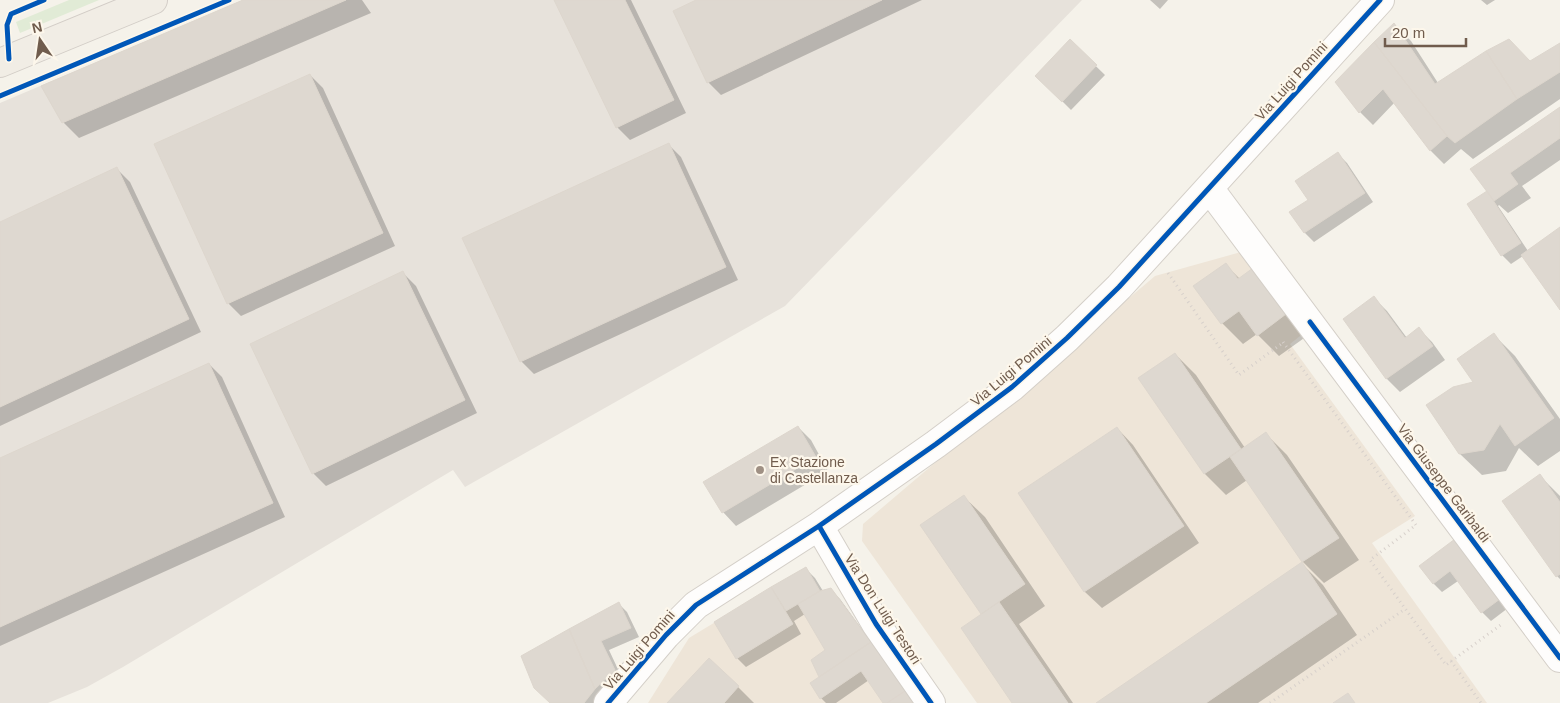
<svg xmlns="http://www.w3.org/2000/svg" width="1560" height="703" viewBox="0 0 1560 703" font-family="Helvetica,sans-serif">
  <rect width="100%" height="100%" fill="#f5f2ea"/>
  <path fill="#eee5d8" d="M1241,252L1305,332L1290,344L1415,516L1372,543L1487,703H977L862,541L863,524L1155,276Z
    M806,567L820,591L831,588L871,642L913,703H648L689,638Z"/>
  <path fill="#e7e2db" d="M243,0H1082L785,306L465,487L453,470L123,667L87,687L48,703H0V103Z"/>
  <path fill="#e1ebd6" d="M69,0H99L20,33L16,22Z"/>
  <path fill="#0003" d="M246,0H362L371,13L79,138L63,122Z
    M555,0H631L686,113L630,140L617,127Z
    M699,0H922L721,95L708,82Z
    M1150,0H1168L1160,9Z
    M1481,0H1495L1487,5Z
    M1394,24L1411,41L1438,83L1530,62L1560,44V99L1473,159L1461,149L1444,164L1431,151L1395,102L1373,125L1360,112L1336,82Z
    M1070,41L1105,75L1071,110L1037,76Z
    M310,75L323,88L395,246L241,316L228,303Z
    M1560,108V160L1522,186L1531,198L1508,213L1499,205L1498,206L1528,251L1560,229V308L1523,256L1511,264L1502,255L1488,192Z
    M668,144L681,157L738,280L534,374L521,361Z
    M1338,154L1347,163L1373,202L1314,242L1305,233L1291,213L1310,200Z
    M117,169L130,182L201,332L0,426V224Z
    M1225,264L1240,279L1253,270L1307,336L1279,356L1257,334L1243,344L1222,323Z
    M403,273L416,286L477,413L326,486L313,473Z
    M1374,298L1387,311L1407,338L1419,329L1432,342L1445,360L1400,392L1387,379L1345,319Z
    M1494,335L1515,356L1560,419V451L1538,466L1519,448L1506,471L1482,475L1460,454L1475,383Z
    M1175,354L1196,375L1245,448L1266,434L1287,455L1359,560L1324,583L1303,562L1247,480L1226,495L1205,474L1139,378Z
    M209,364L222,377L285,517L0,646V459Z
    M798,427L811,440L828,471L736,526L723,512L705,482Z
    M1117,428L1133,445L1199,543L1102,608L1085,592L1020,494Z
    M1540,476L1560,496V579L1557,576Z
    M963,496L985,517L1045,606L1019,624L1073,703H1013L983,615L921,525Z
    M1459,538L1512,605L1491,621L1482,612L1458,581L1442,592L1433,583Z
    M1302,564L1323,585L1357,635L1258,703H1098Z
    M806,569L815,578L823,591L831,590L840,599L915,703H885L869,680L836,703H826L821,698L827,650L805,614L794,621L801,634L746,667L737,658L716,623Z
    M618,603L627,612L639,637L609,650L623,680L608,703H551Z
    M709,660L738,687L754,703H669Z"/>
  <path fill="#ded8d0" stroke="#ddd6cd" d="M243,0H346L62,123L41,86Z
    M554,0H625L674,100L616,128Z
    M696,0H882L707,83L673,11Z
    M1394,23L1435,84L1486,51L1517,99L1455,143L1447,136L1374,42Z
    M1070,39L1097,65L1062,102L1035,76Z
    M1509,39L1530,61L1560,43V72L1517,99L1486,51Z
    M1374,42L1447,136L1430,151L1383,89L1359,113L1335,82Z
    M310,74L383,233L227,304L154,144Z
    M1560,107V138L1510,173L1518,184L1494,201L1470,169Z
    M669,143L726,267L520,362L462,238Z
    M1338,152L1365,193L1304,233L1289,212L1308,200L1295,181Z
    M117,167L189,319L0,407V222Z
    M1487,191L1521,243L1501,256L1467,204Z
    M1560,227V310L1521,255Z
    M1226,263L1238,279L1253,268L1286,314L1257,336L1239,311L1221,324L1193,286Z
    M403,271L465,400L312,474L250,344Z
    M1374,296L1405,338L1419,327L1433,346L1386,379L1343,319Z
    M1494,333L1554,418L1515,446L1500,424L1484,450L1459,454L1426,405L1453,387L1473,382L1457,359Z
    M1175,353L1241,449L1204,474L1138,378Z
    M209,363L273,503L0,627V458Z
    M798,426L816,457L722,513L703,482Z
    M1117,427L1184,526L1084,592L1018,493Z
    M1266,432L1339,538L1302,562L1230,457Z
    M1540,474L1560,502V574L1556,577L1502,501Z
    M964,495L1025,584L981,614L920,525Z
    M1459,536L1504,596L1481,613L1450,571L1433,584L1419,566Z
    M1302,562L1337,614L1206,703H1096Z
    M806,567L820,591L786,611L771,587Z
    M771,587L793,624L736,659L714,622Z
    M831,588L871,642L819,677L811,660L825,650L798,604L820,591Z
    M619,602L631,628L601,641L615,670L595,689L569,629Z
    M999,602L1068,703H1012L961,628Z
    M569,629L595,689L584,703H550L534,688L521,656Z
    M871,642L905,691L887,703H883L861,671L820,699L810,683Z
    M709,658L739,686L724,703H667Z
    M905,691L913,703H887Z
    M1348,693L1355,703H1333Z"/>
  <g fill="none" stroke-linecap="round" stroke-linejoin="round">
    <defs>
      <path id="minor" d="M1209,188L1560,658
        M819,526L876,624L931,703
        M608,703L666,635L696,605L819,526L936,444L1012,387L1067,338L1119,287L1380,0"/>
      <path id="major" d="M0,63L153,0"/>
    </defs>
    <use href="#minor" stroke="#d4cfc8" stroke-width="30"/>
    <use href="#major" stroke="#d3cdc7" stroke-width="30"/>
    <path stroke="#d7d0cb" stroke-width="3" stroke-dasharray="1 4" stroke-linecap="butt" d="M1168,273L1239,375L1284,342
      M1283,342L1416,525L1370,560L1446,665L1502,624
      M1451,661L1481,703
      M1270,703L1405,609"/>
    <use href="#minor" stroke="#fefdfc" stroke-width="28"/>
    <use href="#major" stroke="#f1ede5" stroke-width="28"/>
    <defs>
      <path id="cycleway" d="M9,59L7,25L11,14L44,0
        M0,96L229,0
        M1310,322L1560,658
        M819,526L876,624L931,703
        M608,703L666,635L696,605L819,526L936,444L1012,387L1067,338L1119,287L1380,0"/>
    </defs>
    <use href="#cycleway" stroke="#fdf7eb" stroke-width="8"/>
    <use href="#cycleway" stroke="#0057b8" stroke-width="5"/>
  </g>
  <circle fill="#9f9084" stroke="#fdf7eb" stroke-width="2" cx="760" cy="470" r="5"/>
  <g text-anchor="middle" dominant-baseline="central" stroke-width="4.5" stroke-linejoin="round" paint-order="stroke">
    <g font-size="14" fill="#705c4d" stroke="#fdf7eb">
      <text transform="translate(1291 81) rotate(-48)">Via Luigi Pomini</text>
      <text transform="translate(1011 371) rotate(-40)">Via Luigi Pomini</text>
      <text transform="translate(1444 483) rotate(53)">Via Giuseppe Garibaldi</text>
      <text transform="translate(883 609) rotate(57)">Via Don Luigi Testori</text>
      <text transform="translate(639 650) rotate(-49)">Via Luigi Pomini</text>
    </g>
    <g font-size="14" fill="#705c4d" stroke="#fdf7eb" text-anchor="start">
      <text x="770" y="462">Ex Stazione<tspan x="770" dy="16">di Castellanza</tspan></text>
    </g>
  </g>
  <g transform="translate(40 40) rotate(347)" stroke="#fdf7eb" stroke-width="4" paint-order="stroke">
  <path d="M0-4L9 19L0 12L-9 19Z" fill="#705c4d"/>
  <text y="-8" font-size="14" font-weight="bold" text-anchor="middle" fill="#705c4d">N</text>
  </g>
  <path d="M1385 38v8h81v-8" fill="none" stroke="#705c4d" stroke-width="2.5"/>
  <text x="1392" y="38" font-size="15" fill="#705c4d" stroke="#fdf7eb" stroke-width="4" paint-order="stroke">20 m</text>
</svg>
